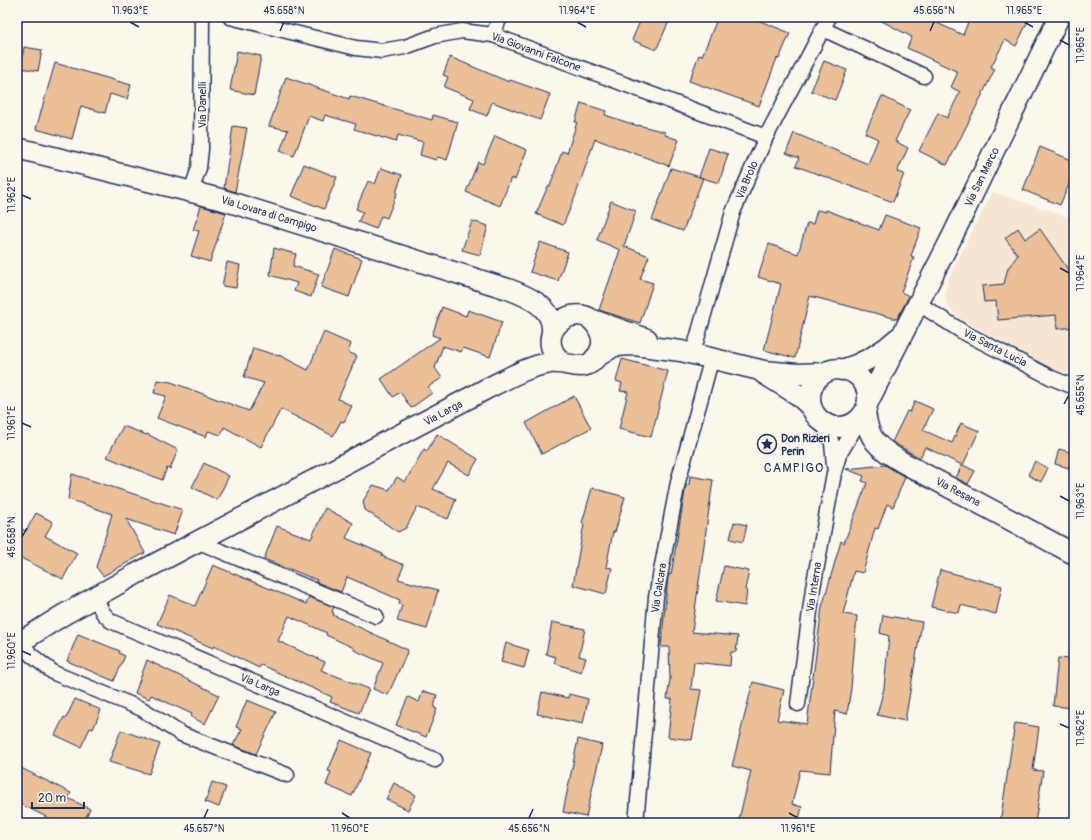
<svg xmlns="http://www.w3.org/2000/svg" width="1091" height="840" viewBox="0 0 1091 840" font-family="Pangolin,sans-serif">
  <rect width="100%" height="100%" fill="#fbf7ec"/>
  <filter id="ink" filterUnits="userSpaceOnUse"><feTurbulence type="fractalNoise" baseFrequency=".025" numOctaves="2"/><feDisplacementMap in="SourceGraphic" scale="8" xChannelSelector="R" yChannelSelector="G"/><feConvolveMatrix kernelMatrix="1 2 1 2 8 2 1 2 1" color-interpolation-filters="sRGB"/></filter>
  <g filter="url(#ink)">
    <path fill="#f6e6d3" d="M993,192L1074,219V376L1053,369L960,319L947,305L945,293L948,280L968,239Z"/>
    <path fill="#eac099" stroke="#1b2f5e" d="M642,17H671L656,50L632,40Z
      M718,17H750L790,33L779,59L777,58L759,106L689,81L699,55L702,56Z
      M874,17H924L963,35L970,17H1030L1016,46L1005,40L991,67L995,69L947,165L919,151L938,113L947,118L960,92L951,87L958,72L907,48L912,37Z
      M24,47L42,50L38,71L21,68Z
      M237,51L261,56L254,95L230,90Z
      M450,57L509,82L510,80L550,94L540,120L492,102L487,116L470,109L474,99L444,87L448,77L443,75Z
      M824,61L847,70L835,100L811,91Z
      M55,63L131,85L127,99L110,94L105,113L81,106L72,139L36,129Z
      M286,77L349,99L350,96L432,120L433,115L458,122L447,160L438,157L436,160L420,155L423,142L398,135L396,142L354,129L356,124L325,115L323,121L309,116L294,156L280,151L288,130L269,126Z
      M882,96L910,110L895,141L908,148L897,172L904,174L893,202L796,166L799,158L786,153L794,133L868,164L878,139L865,133Z
      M581,103L606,111L605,115L638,126V125L665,132V135L679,140L669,166L595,139L575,197L563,225L536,214L548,186H550L562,151L567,153L577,122H575Z
      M233,126L247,128L235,192L224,188Z
      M495,136L527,150L515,180L511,178L500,206L466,192L478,162L483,164Z
      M1040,147L1074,161V173L1060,205L1023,190Z
      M709,148L728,154L719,183L699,177Z
      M304,164L337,177L324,209L291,196Z
      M381,168L402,175L396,193H397L387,218L381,216L376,229L358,222L363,212L356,209L368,181L375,184Z
      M671,168L703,178L683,231L652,220Z
      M611,201L636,211L624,246L649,256L640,279L653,283L640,323L599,310L620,250L597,240Z
      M201,206L226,213L210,262L191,256L199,231L193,230Z
      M817,210L826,212V210L879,230L885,215L921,228L911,256L914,257L901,292L909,296L897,319L810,296L795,358L764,350L781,284L758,277L769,244L798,254L807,223L813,224Z
      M472,221L488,226L480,255L462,250Z
      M1018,228L1025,239L1040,229L1074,278V327L1057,329L1056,315L998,320L996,301L984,302L982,286L1004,284L1008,268L1018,255L1005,238Z
      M540,242L568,252L558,281L530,272Z
      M274,248L296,254L293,266L319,274L311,297L294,291L297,283L270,275Z
      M335,249L362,259L349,297L321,287Z
      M227,262L240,265L236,288L222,286Z
      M442,307L466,316L468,310L502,322L490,357L463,348L461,352L443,346L435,368L442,378L428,387L432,393L411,408L400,392L393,397L381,379L440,338L432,335Z
      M324,332L351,344L348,352L357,356L338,399L352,406L344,422L341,421L333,436L281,409L261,447L224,427L221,435L208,431L206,437L157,418L166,396L154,393L157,380L171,382L249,411L264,383L244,377L253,348L279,356V355L308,370Z
      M622,359L668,371L651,437L619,429L628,392L620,391L622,383L616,381Z
      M574,396L591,428L542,454L526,423Z
      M915,401L933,409L923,430L952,443L961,423L979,431L963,465L975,471L968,484L956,478L962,465L925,447L920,458L892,442L907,411L910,412Z
      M123,426L147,435V434L178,450L170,469L167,468L162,480L107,457Z
      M437,434L478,459L469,475L448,463L433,489L456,499L448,519L417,507L406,528L398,532L365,510L363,501L373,485L389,490L397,477L405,482L424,449L427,451Z
      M1059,449L1073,453L1069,468L1055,464Z
      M1035,461L1048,468L1041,482L1028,475Z
      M204,463L229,476L217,500L192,487Z
      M885,465L905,477L893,507L887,504L878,529L875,528L863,573L854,571L843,614L857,616L851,688L847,714L835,711L830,773L800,770L792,804L802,807L798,823H738L751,771L732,766L753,682L784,690L777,720L807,724L822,607L841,541L844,543L867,483L862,481L864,476L846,469Z
      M72,474L183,510L174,535L126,519L145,553L103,576L96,567L112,514L68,499Z
      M690,476L713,480L692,632L738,636L736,652H731L730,666L694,662L691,689L701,690L692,740L668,737L672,699H667L670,679L669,647H661L668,577L669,574L671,575L686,485H689Z
      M592,488L625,497L615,532H613L606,567L612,568L606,594L573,585L584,524L582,523Z
      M325,508L353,523L346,538L383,554L382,556L404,565L398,579L438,590L427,629L397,621L402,605L399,604L400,600L347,577L341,592L316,582L317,580L264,559L277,526L311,539Z
      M36,513L53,522L45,536L77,553L63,579L17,556V527L26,531Z
      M734,522L747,525L743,542L730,539Z
      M213,565L306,604L309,597L334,607L332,612L334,613L333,615L408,650L388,695L373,689L383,663L354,650V648L326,635L327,633L289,616L278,641L325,662L321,670L369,689L359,713L330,702L332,697L261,665L259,668L214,646L213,648L157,624L170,595L195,606Z
      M724,566L749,571L745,590H747L745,606L716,601Z
      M940,570L1002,586L996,614L961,605L959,613L931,607Z
      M883,615L922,622L905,721L877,715L884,688L889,636L880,633Z
      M552,622L585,629L579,656L586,658L581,672L554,663L556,657L546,654Z
      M78,634L120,651L119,653L125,656L114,681L67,661Z
      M506,643L529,650L524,668L501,662Z
      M1058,658L1074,659V708L1053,706Z
      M147,660L219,695L205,724L191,717L192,714L151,695L149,699L135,693Z
      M423,691L437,695L434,708L437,709L426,737L396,725L408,697L419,702Z
      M542,692L568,698L569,694L588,699L583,724L537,714Z
      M75,699L101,710L93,729L90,728L81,747L55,735L64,717L66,718Z
      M247,700L276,712L256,754L233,745L242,729L236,727Z
      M1015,723L1039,727L1033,770L1043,771L1035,823H1000Z
      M121,730L160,744L149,774L109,762Z
      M578,739L602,745L586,817L563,812Z
      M341,740L371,753L352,796L326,785L331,772L328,771Z
      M17,766L71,793L68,798L90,809L83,823H58L17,802Z
      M212,782L226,787L219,807L205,802Z
      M394,783L416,795L408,810L386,799Z"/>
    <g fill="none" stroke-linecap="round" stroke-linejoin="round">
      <defs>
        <path id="street" d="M230,17L356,48L382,51L405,47L435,36L462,31L493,35L766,137
          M823,29L924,76
          M493,35L500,17
          M191,191L199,168L201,149L202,17
          M919,304L963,332L1052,378L1074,387
          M693,353L733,212L766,137L829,17
          M823,423L832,443L834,466
          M199,542L376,616
          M95,597L103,613L111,621L435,760
          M21,642L31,655L54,673L142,709L181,734L287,775
          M798,704L813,588L834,473L839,455L860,419
          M636,823L656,597L678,482L712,357"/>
        <path id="secondary" d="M17,148L220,199L508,289C527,296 554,307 552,331
          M590,319L647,339
          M595,358L614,346L634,345L681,351L764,371L797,374L824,373
          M810 398a29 29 0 1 1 58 0a29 29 0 1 1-58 0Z
          M842,370C862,364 883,352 898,338
          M763,373L798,395L811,407
          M868,402L952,237L1059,17
          M865,411C868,441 878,447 902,462L1074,554
          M17,644L63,615L136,574L488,388C507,379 528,366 550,363C568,360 586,377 599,353C603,346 603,337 599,330C582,294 527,331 562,363"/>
      </defs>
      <use href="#street" stroke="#1b2f5e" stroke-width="17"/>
      <use href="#secondary" stroke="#1b2f5e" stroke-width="23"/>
      <use href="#street" stroke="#fbf7ec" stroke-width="14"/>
      <use href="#secondary" stroke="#fbf7ec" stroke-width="20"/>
    </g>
  </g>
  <path fill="none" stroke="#1b2f5e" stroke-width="1.5" d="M130,22L139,27M577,22L586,27M1024,22L1033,27M280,31L284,22M930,31L934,22M1060,40L1069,45M22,195L31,199M1060,268L1069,273M1064,404L1069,395M22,423L31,427M1060,496L1069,501M22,537L27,528M22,651L31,655M1060,724L1069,728M342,813L350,818M789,813L798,818M204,818L208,809M529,818L533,809"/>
  <defs>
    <symbol id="sight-ring" viewBox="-11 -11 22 22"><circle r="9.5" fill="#fbf7ec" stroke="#1b2f5e" stroke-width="1.5"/><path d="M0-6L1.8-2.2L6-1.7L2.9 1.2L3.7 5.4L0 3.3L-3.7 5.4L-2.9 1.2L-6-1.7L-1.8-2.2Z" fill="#1b2f5e"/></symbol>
  </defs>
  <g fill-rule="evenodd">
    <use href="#sight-ring" x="756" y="433" width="22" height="22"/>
  </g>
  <g text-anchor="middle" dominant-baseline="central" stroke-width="3" stroke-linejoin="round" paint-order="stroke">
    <g font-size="11" fill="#1b2f5e" stroke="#fbf7ec">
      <text transform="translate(536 52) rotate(20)">Via Giovanni Falcone</text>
      <text transform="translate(202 105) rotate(-90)">Via Danelli</text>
      <text transform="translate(982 177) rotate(-64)">Via San Marco</text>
      <text transform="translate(747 180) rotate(-67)">Via Brolo</text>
      <text transform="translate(269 214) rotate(17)">Via Lovara di Campigo</text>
      <text transform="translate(995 348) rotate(27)">Via Santa Lucia</text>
      <text transform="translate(443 413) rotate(-28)">Via Larga</text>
      <text transform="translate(958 492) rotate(28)">Via Resana</text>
      <text transform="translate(814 587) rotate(-81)">Via Interna</text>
      <text transform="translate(659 588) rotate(-81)">Via Calcara</text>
      <text transform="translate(260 685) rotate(23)">Via Larga</text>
    </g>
    <g font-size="11" font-weight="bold" fill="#1b2f5e" stroke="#fbf7ec" text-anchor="start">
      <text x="781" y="438">Don Rizieri<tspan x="781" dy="13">Perin</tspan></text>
    </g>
    <g font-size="13" letter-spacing="1" fill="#1b2f5e" stroke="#fbf7ec">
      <text x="794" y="468">CAMPIGO</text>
    </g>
  </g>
  <rect width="1091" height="840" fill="none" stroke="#fbf7ec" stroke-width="44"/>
  <path d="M32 802v6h52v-6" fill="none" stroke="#1b2f5e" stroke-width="2"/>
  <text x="38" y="802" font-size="12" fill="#1b2f5e" stroke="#fbf7ec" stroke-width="3" paint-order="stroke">20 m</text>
  <rect x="22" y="22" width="1047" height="796" fill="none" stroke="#1b2f5e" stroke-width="1.5"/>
  <g font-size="10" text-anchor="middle" fill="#1b2f5e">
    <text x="130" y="14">11.963°E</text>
    <text x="284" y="14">45.658°N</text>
    <text x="577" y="14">11.964°E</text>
    <text x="934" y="14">45.656°N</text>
    <text x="1024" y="14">11.965°E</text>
    <text transform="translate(1080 45) rotate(-90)" y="4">11.965°E</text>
    <text transform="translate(11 195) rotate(-90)" y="4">11.962°E</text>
    <text transform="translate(1080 273) rotate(-90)" y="4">11.964°E</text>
    <text transform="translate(1080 395) rotate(-90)" y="4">45.655°N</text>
    <text transform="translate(11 423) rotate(-90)" y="4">11.961°E</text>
    <text transform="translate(1080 501) rotate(-90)" y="4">11.963°E</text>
    <text transform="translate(11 537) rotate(-90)" y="4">45.658°N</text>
    <text transform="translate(11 651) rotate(-90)" y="4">11.960°E</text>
    <text transform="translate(1080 728) rotate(-90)" y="4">11.962°E</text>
    <text x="204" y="832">45.657°N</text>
    <text x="350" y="832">11.960°E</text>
    <text x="529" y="832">45.656°N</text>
    <text x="798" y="832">11.961°E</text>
  </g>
</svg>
